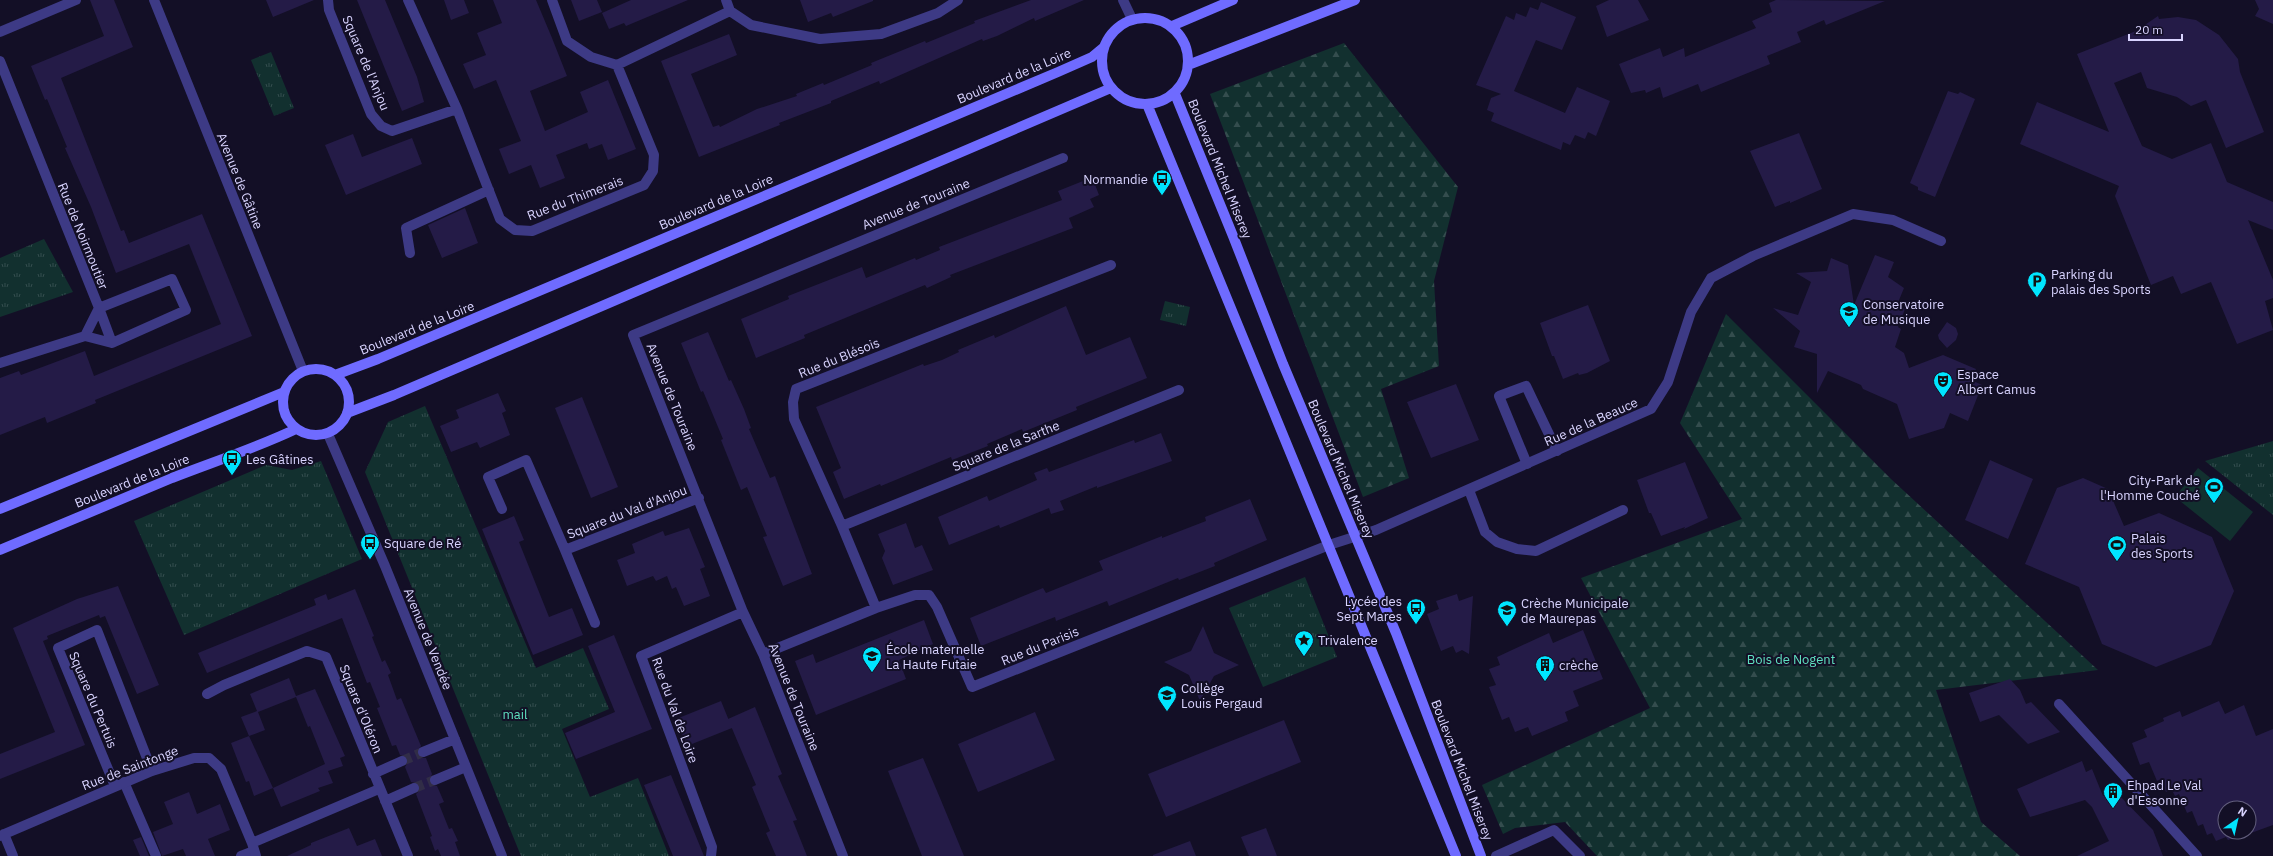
<svg xmlns="http://www.w3.org/2000/svg" width="2273" height="856" viewBox="0 0 2273 856" font-family="'IBM Plex Sans',sans-serif">
  <defs>
    <pattern id="grass-tufts" width="24" height="20" patternUnits="userSpaceOnUse"><rect width="24" height="20" fill="#12302f"/><path d="M3 7l-1-3M5 7V3M7 7l1-3M15 17l-1-3M17 17v-4M19 17l1-3" fill="none" stroke="#344d4e"/></pattern>
    <pattern id="forest-firs" width="22" height="20" patternUnits="userSpaceOnUse"><rect width="22" height="20" fill="#12302f"/><path d="M5 1l3.5 6h-7zM16 11l3.5 6h-7z" fill="#344d4e"/></pattern>
  </defs>
  <rect width="100%" height="100%" fill="#130f26"/>
  <path fill="url(#grass-tufts)" d="M271,52L294,108L274,116L251,60Z
    M44,239L73,292L0,317V258Z
    M1165,301L1190,307L1186,326L1160,320Z
    M425,406L536,668L583,648L609,709L562,729L590,797L638,778L669,856H521L365,472L388,422Z
    M2273,441V515L2205,461Z
    M321,461L362,559L184,635L134,521L266,465L292,470Z
    M1305,577L1337,657L1263,687L1229,608Z"/>
  <path fill="url(#forest-firs)" d="M1344,43L1458,187L1434,281L1439,366L1381,389L1409,478L1363,497L1210,94Z
    M1726,314L1891,479L2098,670L1936,690L1981,822L2020,856H1597L1565,822L1515,828L1503,834L1482,785L1650,708L1581,578L1742,519L1680,423Z"/>
  <path fill="#12302f" d="M2198,468L2253,512L2230,541L2175,497Z"/>
  <path fill="#241b47" d="M90,0H114L133,47L61,78L121,231L124,230L129,243L202,214L252,336L95,400L96,403L47,423L45,417L0,435V378L19,371L21,375L85,351L94,376L221,324L189,244L116,273L91,207L65,148L67,147L47,99L45,100L31,66L104,36Z
    M266,0H314L273,17Z
    M357,0H385L417,77L424,102L402,111Z
    M444,0H464L469,13L451,20Z
    M493,0H536L552,38L567,76L530,91L545,131L588,112L580,92L608,80L636,149L608,160L602,144L589,149L587,143L556,155L565,178L540,188L531,165L509,174L499,149L521,141L496,80L474,89L463,64L486,55L477,33L502,23Z
    M571,0H597L602,12L579,21Z
    M631,0H688L626,26L624,23L609,29L602,13Z
    M800,0H873V1L833,17L831,13L808,22Z
    M1031,0H1084L1035,21L1034,18L997,36L983,41L982,39L880,84L879,81L831,101V103L779,123L780,125L699,157L661,61L729,34L737,55L691,74L713,127L719,125L720,127L757,109L797,96L796,94L823,83L824,85L872,65L871,63L925,41L926,43L975,23L974,21Z
    M1609,0H1638L1649,20L1607,37L1596,6Z
    M1776,0L1885,1L1826,25L1824,20L1797,32L1801,42L1767,56L1770,64L1701,92L1698,84L1663,98L1660,87L1646,93L1645,90L1631,93L1619,64L1660,48L1663,57L1684,48L1685,57L1756,28L1752,21L1772,12L1769,3Z
    M2255,0H2273V24L2255,16L2259,9Z
    M1541,2L1576,17L1562,50L1536,40L1514,91L1565,113L1577,87L1610,101L1596,136L1588,132L1585,139L1575,135L1570,145L1563,142L1561,150L1491,121L1494,113L1487,110L1491,98L1501,94L1476,85L1506,16L1514,20L1516,13L1526,17L1530,7L1538,10Z
    M2158,16L2159,19L2178,17L2196,20L2219,35L2238,59L2240,72L2264,132L2226,148L2206,100L2191,106L2177,97L2147,88L2141,72L2114,83L2142,146L2172,159L2211,143L2227,182L2273,202V230L2248,220L2273,280V298L2265,301L2273,330L2237,344L2211,282L2181,294L2173,276L2151,285L2115,196L2119,186L2020,144L2037,102L2109,132L2077,54L2136,31Z
    M1948,91L1958,94L1960,92L1975,99L1935,197L1918,190V187L1910,183Z
    M1799,133L1822,189L1790,203V201L1775,207L1750,151Z
    M353,134L362,157L412,138L422,164L346,195L325,145Z
    M1083,181L1085,186L1094,182L1099,195L1090,199L1094,207L1069,218L1073,228L950,275L951,277L927,288L925,285L804,335L805,338L756,358L741,319L789,299L788,296L862,267L866,278L915,258L916,260L940,250L939,247L1062,200L1058,191Z
    M465,208L478,243L442,258L428,225Z
    M1875,255L1894,262L1888,277L1904,288L1897,305L1905,309L1898,327L1901,329L1895,347L1904,353L1909,368L1943,355L1976,369L1971,380L1982,385L1968,421L1950,413L1944,428L1909,439L1897,404L1863,389L1861,385L1828,371L1817,393V354L1794,347L1800,331L1773,308L1798,315L1811,282L1796,273L1827,271L1831,258L1848,265L1854,305Z
    M1588,305L1610,361L1587,373L1579,375L1578,373L1563,379L1554,356H1552L1540,323Z
    M1066,306L1086,355L1130,337L1147,378L1076,407L1077,410L1023,432L1022,429L987,444L988,446L952,460L951,457L881,486L880,484L844,499L833,472L841,468L816,407L923,364L924,366L942,360L959,352L958,350L994,335L995,338Z
    M1947,322L1956,328L1958,334L1956,340L1947,348L1939,339L1938,335Z
    M708,332L729,381L731,380L744,409L751,428L749,429L770,478L775,476L812,574L783,586L763,537L767,536L747,487L741,490L721,440L723,439L703,391L701,392L681,343Z
    M1456,384L1479,440L1431,458L1407,402Z
    M498,393L506,411L502,413L510,435L480,448L477,442L451,452L440,426L459,418L456,410Z
    M582,397L618,487L591,498L555,408Z
    M1161,433L1172,461L1097,488V486L1060,501L1064,510L1051,514L1049,508L1000,528L999,525L949,545L938,517L987,496L989,501L1037,480L1034,473L1047,468L1049,472L1134,440L1135,443Z
    M1990,460L2033,479L2008,539L1965,520Z
    M1685,462L1708,518L1684,529L1685,527L1661,536L1651,513H1649L1637,480Z
    M2083,478L2108,489L2124,526L2159,513L2212,537L2234,591L2211,645L2156,667L2102,644L2079,587L2025,564L2057,488Z
    M1250,499L1267,540L1214,563L1215,566L1179,580L1178,578L1109,606L1107,601L1056,621L1055,617L981,646L970,618L1043,588L1046,593L1103,570L1099,561L1162,536V538L1206,521L1205,517Z
    M514,516L524,540L519,542L549,617L572,608L583,635L533,655L482,529Z
    M906,523L915,548L922,545L933,570L893,585L882,558L885,551L878,534Z
    M689,528L705,567L700,569L710,596L684,606L676,587L672,589L667,576L656,581L653,576L627,586L617,560L635,553L632,544L663,531L665,536Z
    M118,586L159,685L137,694L105,616L100,618L99,615L47,636L48,639L43,641L85,745L0,779V754L55,732L13,628L77,599Z
    M355,589L374,636L372,637L382,662L385,660L391,673L388,675L397,700L401,698L421,746L417,751V755L422,758H426L432,774L429,782L431,785L437,786L444,802L439,804L449,829L452,828L458,841L455,842L460,856H441L438,849L435,851L430,837L432,836L416,794L419,791L420,786L417,783L411,782L405,767L408,762V758L400,755L396,745L392,746L377,708L380,707L370,682L367,683L342,618L207,673L198,653L316,605L314,599L326,594L328,600Z
    M1457,594L1459,601L1473,596L1469,654L1462,650L1456,653L1453,646L1441,651L1427,614L1439,609L1436,601Z
    M924,620L933,644L899,660L906,679L816,715L795,661L813,654L816,663Z
    M1203,626L1214,653L1239,665L1214,676L1200,701L1189,675L1164,662L1191,651Z
    M1583,630L1603,679L1573,691L1579,706L1565,712L1568,721L1532,736L1528,727L1515,732L1509,717L1502,720L1489,687L1496,685L1489,669L1500,665L1497,657L1549,633L1553,643Z
    M614,635L652,729L576,759L565,733L615,712L588,646Z
    M289,678L296,696L315,689L345,756L340,758L343,766L328,771L333,783L318,788L320,791L281,807L273,788L325,764L310,726L308,727L296,697L258,712L265,730L249,736L241,717L257,711L250,694Z
    M2010,679L2020,690L2026,704L2031,702L2060,732L2028,744L1999,715L1980,722L1969,693Z
    M721,701L732,728L687,746L676,719Z
    M2219,701L2225,714L2244,705L2256,736L2273,729V825L2251,833L2249,831V808H2225V832H2248L2228,840L2226,837L2216,841L2212,833L2207,835L2203,824L2198,826L2192,811L2187,813L2179,794L2175,796L2172,790L2166,792L2161,779L2157,781L2149,762L2140,765L2132,743L2147,737L2144,730L2164,721L2163,718L2180,711L2182,717Z
    M755,707L782,774L778,776L797,820L793,821L807,856H776L766,833L770,831L752,787L756,785L728,719Z
    M1035,712L1055,760L978,792L958,744Z
    M1284,720L1301,762L1166,817L1148,774Z
    M249,736L273,788L254,796L249,781L246,782L231,743Z
    M923,758L940,798L964,856H922L888,771Z
    M2082,761L2086,772L2092,769L2103,796L2115,791L2153,830L2163,856H2077L2109,841L2092,807L2085,800L2030,817L2017,789Z
    M671,775L704,856H673L644,785Z
    M189,792L197,814L220,804L230,830L208,839L215,856H186L183,849L162,856L153,832L173,824L164,802Z
    M349,828L357,846L375,839L382,856H287L311,845V843Z
    M1266,828L1277,856H1249L1241,837Z
    M141,837L149,856H140L133,840Z
    M1190,841L1196,856H1153V855Z"/>
  <g fill="none" stroke-linecap="round" stroke-linejoin="round">
    <path stroke="#312d47" stroke-width="10" stroke-dasharray="10 5" stroke-linecap="butt" d="M402,761L423,752
      M414,788L435,780"/>
    <path stroke="#3d3a85" stroke-width="10" d="M1527,464L1499,396L1526,386L1557,451
      M124,782L156,856
      M241,856L254,851"/>
    <path stroke="#3d3a85" stroke-width="10" d="M154,0L303,371
      M328,0L329,10L371,114L381,126L392,131L457,109
      M408,0L457,109L500,219L515,230L532,231L644,185L653,171L654,155L617,65L730,11
      M552,0L567,41L591,57L617,65
      M726,0L730,11L751,25L820,39L881,34L938,13L958,0
      M1123,0L1132,19
      M0,32L76,0
      M0,61L99,308L85,336L0,363
      M410,253L406,228L489,190
      M172,279L186,310L112,343L99,308Z
      M85,336L112,343
      M328,434L385,566L502,856
      M1469,490L1485,532L1497,542L1517,549L1536,551L1623,510
      M502,509L488,477L526,460L565,550L699,498
      M842,526L1179,390
      M565,550L595,623
      M876,608L842,526L794,419L793,402L796,389L1111,265
      M763,654L876,608L915,595H929L937,607L972,687L1329,545L1376,530L1651,409L1668,382L1691,312L1711,278L1753,256L1853,214L1893,220L1941,241
      M207,694L224,685L307,651L326,657L408,856
      M2059,704L2197,856
      M423,752L455,739
      M373,774L402,761
      M435,780L466,767
      M115,786L58,648L97,630L152,771
      M385,801L414,788
      M4,834L13,856
      M0,836L152,771L194,758H209L221,769L252,843L379,789
      M252,843L256,856
      M711,856L712,847L641,656L743,612
      M843,856L763,654L743,612L633,335L1063,158
      M1496,856L1554,830L1580,856"/>
    <path stroke="#6f6bff" stroke-width="10" d="M1102 61a43 43 0 1 1 86 0a43 43 0 1 1-86 0Z
      M1172,26L1233,0
      M1188,65L1355,0
      M1175,94L1233,236L1283,364L1396,633L1481,856
      M1147,104L1456,856
      M283 402a33 33 0 1 1 66 0a33 33 0 1 1-66 0Z
      M335,375L378,359L1058,72L1092,57L1104,47
      M347,413L394,395L1111,88
      M0,509L284,392
      M0,550C57,526 114,502 172,478C213,462 256,448 296,429"/>
  </g>
  <defs>
    <symbol id="bus-pin" viewBox="-11 -11 22 30"><path d="M0 17L-7.5 6A9.5 9.5 0 1 1 7.5 6Z" fill="#00e5ff" stroke="#130f26"/><path d="M-5-6H5V4H4V6H2V4H-2V6H-4V4H-5ZM-3.5-4V0h7V-4ZM-3.5 1.2v1.5H-2V1.2ZM2 1.2v1.5H3.5V1.2Z" fill="#111"/></symbol>
    <symbol id="parking-pin" viewBox="-11 -11 22 30"><path d="M0 17L-7.5 6A9.5 9.5 0 1 1 7.5 6Z" fill="#00e5ff" stroke="#130f26"/><path d="M-3.5-5.5H1a3.5 3.5 0 0 1 0 7H-1V5.5H-3.5ZM-1-3.4V-.6H.8a1.4 1.4 0 0 0 0-2.8Z" fill="#111"/></symbol>
    <symbol id="school-pin" viewBox="-11 -11 22 30"><path d="M0 17L-7.5 6A9.5 9.5 0 1 1 7.5 6Z" fill="#00e5ff" stroke="#130f26"/><path d="M0-5L7-2L0 1L-7-2ZM-4 1L0 2.5L4 1V4Q0 6-4 4Z" fill="#111"/></symbol>
    <symbol id="theatre-pin" viewBox="-11 -11 22 30"><path d="M0 17L-7.5 6A9.5 9.5 0 1 1 7.5 6Z" fill="#00e5ff" stroke="#130f26"/><path d="M-5-5.5Q0-4 5-5.5V0Q5 5 0 6Q-5 5-5 0ZM-3.3-2.5H-1v1.5H-3.3ZM1-2.5H3.3v1.5H1ZM-2.8 1Q0 5.5 2.8 1Z" fill="#111"/></symbol>
    <symbol id="stadium-pin" viewBox="-11 -11 22 30"><path d="M0 17L-7.5 6A9.5 9.5 0 1 1 7.5 6Z" fill="#00e5ff" stroke="#130f26"/><path d="M0-5a6.5 5 0 1 0 0 10a6.5 5 0 1 0 0-10ZM-3.5-1.8h7v3.6h-7Z" fill="#111"/></symbol>
    <symbol id="sight-pin" viewBox="-11 -11 22 30"><path d="M0 17L-7.5 6A9.5 9.5 0 1 1 7.5 6Z" fill="#00e5ff" stroke="#130f26"/><path d="M0-6L1.8-2.2L6-1.7L2.9 1.2L3.7 5.4L0 3.3L-3.7 5.4L-2.9 1.2L-6-1.7L-1.8-2.2Z" fill="#111"/></symbol>
    <symbol id="building-pin" viewBox="-11 -11 22 30"><path d="M0 17L-7.5 6A9.5 9.5 0 1 1 7.5 6Z" fill="#00e5ff" stroke="#130f26"/><path d="M-4-6H4V6H1V3H-1V6H-4ZM-2.5-4.3h1.7v1.8h-1.7ZM.8-4.3h1.7v1.8H.8ZM-2.5-1h1.7V.8h-1.7ZM.8-1h1.7V.8H.8Z" fill="#111"/></symbol>
  </defs>
  <g fill-rule="evenodd">
    <use href="#bus-pin" x="1151" y="168" width="22" height="30"/>
    <use href="#parking-pin" x="2026" y="270" width="22" height="30"/>
    <use href="#school-pin" x="1838" y="300" width="22" height="30"/>
    <use href="#theatre-pin" x="1932" y="370" width="22" height="30"/>
    <use href="#bus-pin" x="221" y="448" width="22" height="30"/>
    <use href="#stadium-pin" x="2203" y="476" width="22" height="30"/>
    <use href="#bus-pin" x="359" y="532" width="22" height="30"/>
    <use href="#stadium-pin" x="2106" y="534" width="22" height="30"/>
    <use href="#bus-pin" x="1405" y="597" width="22" height="30"/>
    <use href="#school-pin" x="1496" y="599" width="22" height="30"/>
    <use href="#sight-pin" x="1293" y="629" width="22" height="30"/>
    <use href="#school-pin" x="861" y="645" width="22" height="30"/>
    <use href="#building-pin" x="1534" y="654" width="22" height="30"/>
    <use href="#school-pin" x="1156" y="684" width="22" height="30"/>
    <use href="#building-pin" x="2102" y="781" width="22" height="30"/>
  </g>
  <g text-anchor="middle" dominant-baseline="central" stroke-width="4" stroke-linejoin="round" paint-order="stroke">
    <g font-size="13" fill="#d9d4ff" stroke="#130f26">
      <text transform="translate(366 63) rotate(67)">Square de l'Anjou</text>
      <text transform="translate(1014 76) rotate(-23)">Boulevard de la Loire</text>
      <text transform="translate(1220 169) rotate(68)">Boulevard Michel Miserey</text>
      <text transform="translate(240 181) rotate(68)">Avenue de Gâtine</text>
      <text transform="translate(575 198) rotate(-21)">Rue du Thimerais</text>
      <text transform="translate(716 202) rotate(-23)">Boulevard de la Loire</text>
      <text transform="translate(916 204) rotate(-22)">Avenue de Touraine</text>
      <text transform="translate(83 236) rotate(68)">Rue de Noirmoutier</text>
      <text transform="translate(417 328) rotate(-22)">Boulevard de la Loire</text>
      <text transform="translate(839 358) rotate(-22)">Rue du Blésois</text>
      <text transform="translate(672 397) rotate(68)">Avenue de Touraine</text>
      <text transform="translate(1591 422) rotate(-24)">Rue de la Beauce</text>
      <text transform="translate(1006 446) rotate(-22)">Square de la Sarthe</text>
      <text transform="translate(1341 469) rotate(67)">Boulevard Michel Miserey</text>
      <text transform="translate(132 481) rotate(-22)">Boulevard de la Loire</text>
      <text transform="translate(627 512) rotate(-21)">Square du Val d'Anjou</text>
      <text transform="translate(428 639) rotate(68)">Avenue de Vendée</text>
      <text transform="translate(1040 646) rotate(-22)">Rue du Parisis</text>
      <text transform="translate(794 697) rotate(68)">Avenue de Touraine</text>
      <text transform="translate(93 700) rotate(67)">Square du Pertuis</text>
      <text transform="translate(361 709) rotate(68)">Square d'Oléron</text>
      <text transform="translate(675 710) rotate(70)">Rue du Val de Loire</text>
      <text transform="translate(130 768) rotate(-21)">Rue de Saintonge</text>
      <text transform="translate(1462 770) rotate(69)">Boulevard Michel Miserey</text>
    </g>
    <g font-size="13" fill="#d9d4ff" stroke="#130f26" text-anchor="start">
      <text x="1148" y="179" text-anchor="end">Normandie</text>
      <text x="2051" y="274">Parking du<tspan x="2051" dy="15">palais des Sports</tspan></text>
      <text x="1863" y="304">Conservatoire<tspan x="1863" dy="15">de Musique</tspan></text>
      <text x="1957" y="374">Espace<tspan x="1957" dy="15">Albert Camus</tspan></text>
      <text x="246" y="459">Les Gâtines</text>
      <text x="2200" y="480" text-anchor="end">City-Park de<tspan x="2200" dy="15">l'Homme Couché</tspan></text>
      <text x="2131" y="538">Palais<tspan x="2131" dy="15">des Sports</tspan></text>
      <text x="384" y="543">Square de Ré</text>
      <text x="1402" y="601" text-anchor="end">Lycée des<tspan x="1402" dy="15">Sept Mares</tspan></text>
      <text x="1521" y="603">Crèche Municipale<tspan x="1521" dy="15">de Maurepas</tspan></text>
      <text x="1318" y="640">Trivalence</text>
      <text x="886" y="649">École maternelle<tspan x="886" dy="15">La Haute Futaie</tspan></text>
      <text x="1559" y="665">crèche</text>
      <text x="1181" y="688">Collège<tspan x="1181" dy="15">Louis Pergaud</tspan></text>
      <text x="2127" y="785">Ehpad Le Val<tspan x="2127" dy="15">d'Essonne</tspan></text>
    </g>
    <g font-size="13" fill="#5fe0c0" stroke="#130f26">
      <text x="1791" y="659">Bois de Nogent</text>
      <text x="515" y="714">mail</text>
    </g>
  </g>
  <g transform="translate(2237 820) rotate(34)"><circle r="19" fill="#130f26" stroke="#625e7d"/>
  <path d="M0-3L7 15L0 10L-7 15Z" fill="#00e5ff"/>
  <text y="-6" font-size="11" font-weight="bold" text-anchor="middle" fill="#d9d4ff">N</text>
  </g>
  <path d="M2129 34v6h53v-6" fill="none" stroke="#d9d4ff" stroke-width="2"/>
  <text x="2135" y="34" font-size="12" fill="#d9d4ff" stroke="#130f26" stroke-width="3" paint-order="stroke">20 m</text>
</svg>
